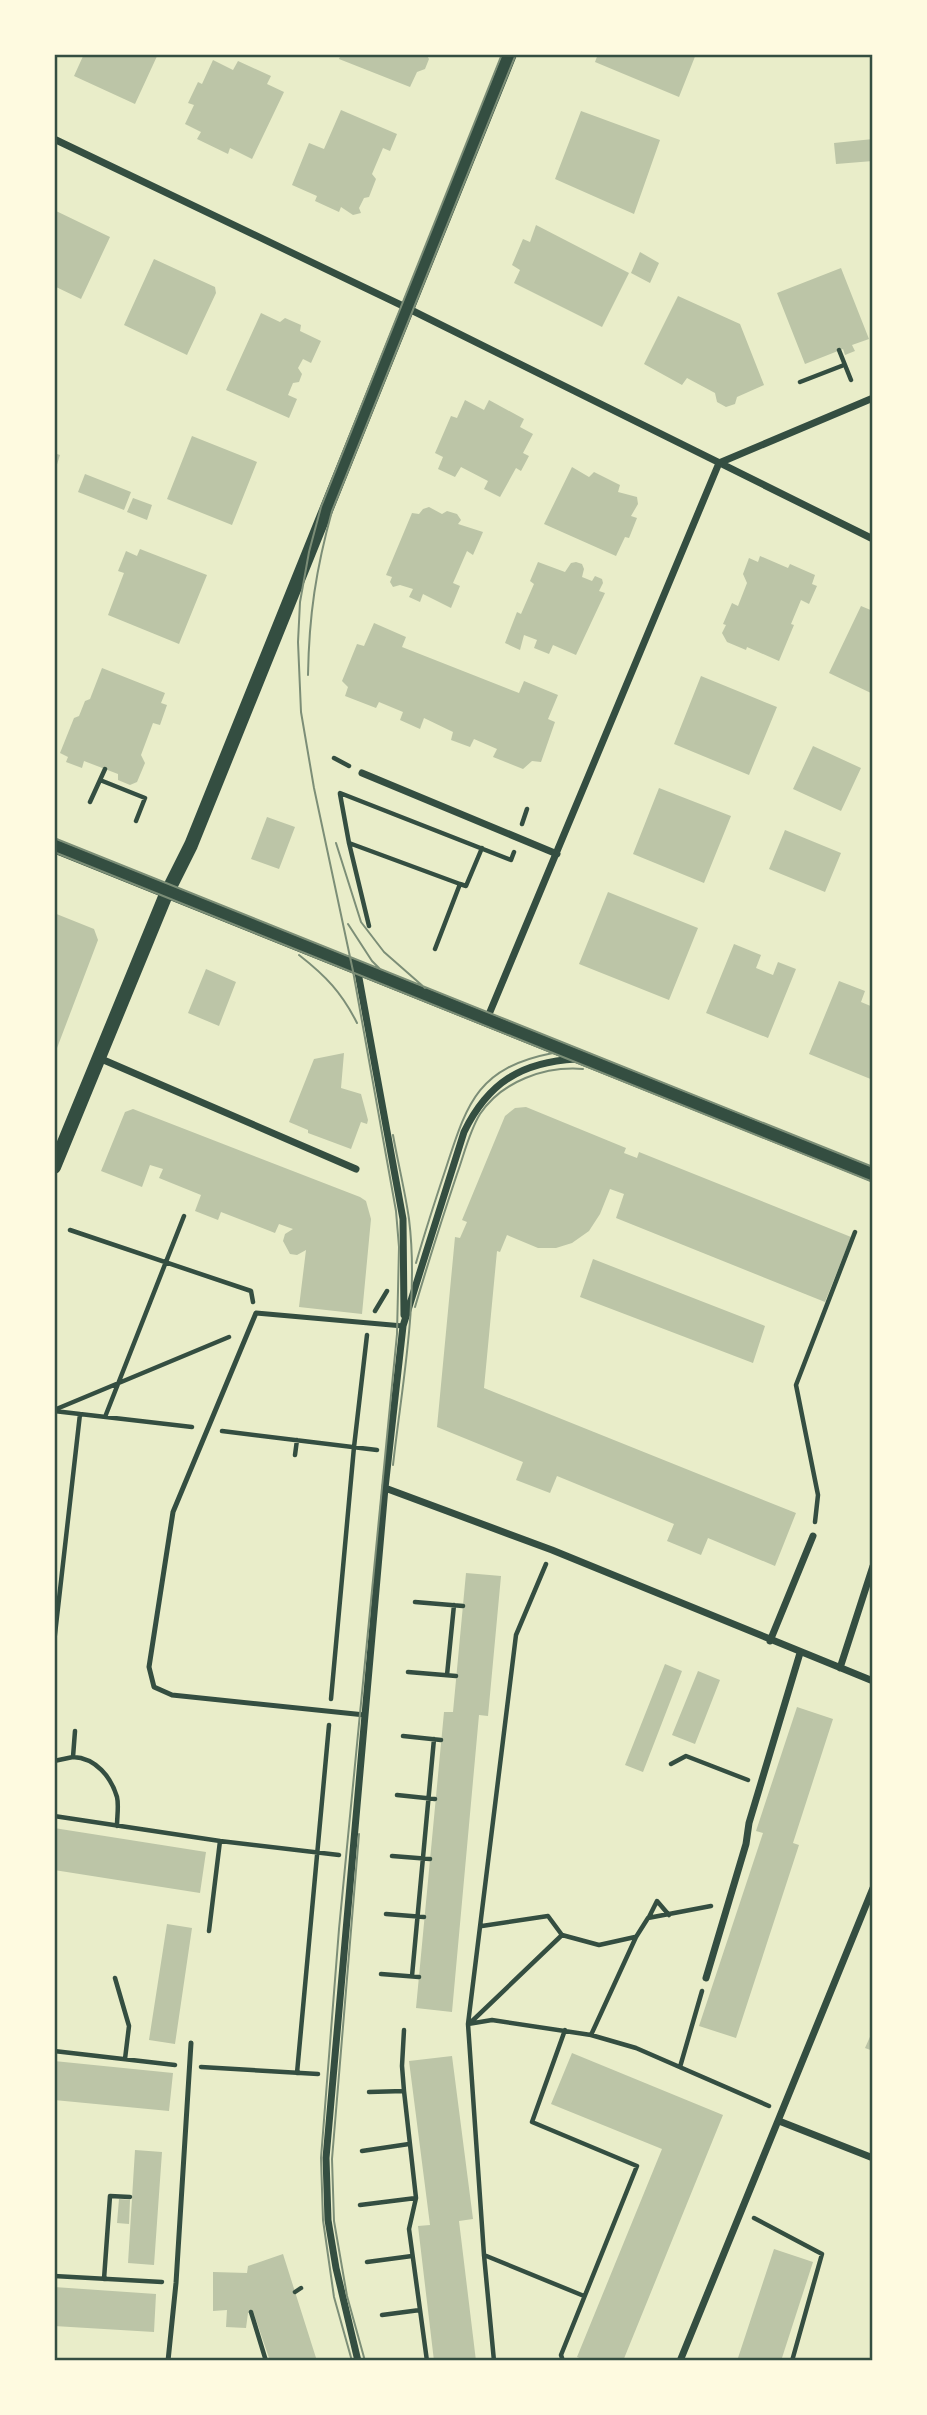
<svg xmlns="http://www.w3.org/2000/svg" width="927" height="2415" viewBox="0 0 927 2415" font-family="Cabin,sans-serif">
  <rect width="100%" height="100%" fill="#e9edc9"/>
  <path fill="#bcc5a7" d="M84,54H158L135,104L74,76Z
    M341,54H426L429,59L425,69L417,72L410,87L339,59Z
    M598,54H696L679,97L595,62Z
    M213,60L233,70L238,61L271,76L267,84L284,92L252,159L230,148L228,154L197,139L201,132L185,124L194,105L188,103L198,82L202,84Z
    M341,110L397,134L390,151L383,148L372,174L376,179L369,197L364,198L359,208L361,213L353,215L341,207L339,212L315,201L317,196L292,185L309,143L324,149Z
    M581,111L660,140L634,214L555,179Z
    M873,139V161L836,164L834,143Z
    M54,210L110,237L81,299L54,286Z
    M536,225L629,273L602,327L514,283L520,270L512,265L523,239L530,242Z
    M640,252L659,263L650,283L631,273Z
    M154,259L215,287L216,293L187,355L124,325Z
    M841,268L869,339L852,345L855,351L845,355L843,349L805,364L777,293Z
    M678,296L740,324L764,385L737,397L735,404L726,407L717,402L715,393L687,378L682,385L644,364Z
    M261,313L280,322L285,318L301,325L300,331L321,341L311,363L303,359L298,368L302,374L299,382L293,383L288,395L297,399L289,418L226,390Z
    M465,400L484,410L489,400L524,419L520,427L533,434L523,453L529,456L521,471L516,468L500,497L484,489L488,481L461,467L455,477L438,469L443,457L435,453L451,416L457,418Z
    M192,436L257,462L232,525L167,499Z
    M54,453L60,455L55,471L54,470Z
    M572,467L589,477L594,472L620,485L618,492L637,497L638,504L631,516L637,518L629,538L625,537L616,556L544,524Z
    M85,474L131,492L124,510L78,492Z
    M133,498L152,505L147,520L127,512Z
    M429,507L442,514L447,511L457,514L461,520L458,524L483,532L473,555L467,551L453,583L460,586L451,608L423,594L420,602L409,597L413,589L400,585L393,587L390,582L392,577L386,575L412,513L419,514L423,509Z
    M140,549L207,575L179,644L108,615L124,573L118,571L126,551L137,556Z
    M760,556L788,568L790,564L815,575L812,584L817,586L809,604L801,600L791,624L794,625L779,661L747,647L746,650L727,642L722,633L726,625L723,624L732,603L738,606L747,583L743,574L749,558L758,562Z
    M538,562L565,572L571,563L576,562L582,564L584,569L582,577L592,581L595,576L602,579L603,583L599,591L605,593L576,655L553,645L549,654L534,648L537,640L524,635L520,650L505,643L517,612L521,614L534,584L530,581Z
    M861,606L873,611V694L829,673Z
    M374,623L406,637L402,647L519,693L524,681L558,695L548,719L555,722L541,762L532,761L523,769L493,757L497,749L474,739L470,747L451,740L453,732L424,718L420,729L400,720L403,712L379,702L376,708L345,696L348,687L342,681L357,644L364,646Z
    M102,668L165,693L161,703L167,705L160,725L153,723L141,755L145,763L137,782L130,785L118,780V774L84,761L82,768L66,762L68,757L60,753L74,718L79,716L85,701L90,699Z
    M701,676L777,707L749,775L674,744Z
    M813,746L861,768L841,811L793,789Z
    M659,788L731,816L704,883L633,854Z
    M267,817L295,827L279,869L251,859Z
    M785,830L841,853L825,892L769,869Z
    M608,892L698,928L669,1000L579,964Z
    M54,913L94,929L98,940L54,1056Z
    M734,944L761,955L756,968L773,975L778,962L796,969L768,1038L706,1013Z
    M206,969L236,982L219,1026L188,1013Z
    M839,981L865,991L861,1002L873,1007V1080L809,1054Z
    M344,1053L341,1088L361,1094L368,1120L367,1124L361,1122L351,1149L308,1133V1130L289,1122L314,1059Z
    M526,1107L626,1148L624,1153L637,1158L639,1152L851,1237L825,1302L616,1218L624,1194L610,1189L600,1214L589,1231L572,1243L556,1248H538L507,1235L500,1252L497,1251L484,1388L796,1513L775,1566L708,1538L701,1555L667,1541L674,1524L557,1476L550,1493L516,1480L523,1462L437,1427L455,1237L460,1238L467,1222L462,1220L505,1116L515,1108Z
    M133,1109L360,1197L366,1201L371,1219L362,1314L299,1307L306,1250L297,1255L290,1254L283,1241L285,1234L293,1229L279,1224L275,1233L221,1212L218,1220L195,1211L201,1195L159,1178L163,1169L150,1165L142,1187L101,1171L125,1112Z
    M593,1259L765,1326L753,1363L580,1297Z
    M466,1573L501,1576L488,1716L479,1715L452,2012L416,2008L444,1712H453Z
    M665,1664L682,1671L643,1772L625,1765Z
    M698,1671L720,1680L695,1744L672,1735Z
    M797,1707L833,1719L793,1843L799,1845L736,2038L699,2026L763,1833L756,1831Z
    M54,1828L206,1852L200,1893L54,1870Z
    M167,1924L192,1928L175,2044L149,2040Z
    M873,2030V2051L865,2048Z
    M572,2053L723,2115L623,2361H586L577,2357L662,2149L551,2104Z
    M452,2056L473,2219L459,2221L476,2361H434L418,2226L430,2225L409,2061Z
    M54,2061L173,2073L169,2111L54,2100Z
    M135,2150L162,2152L154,2265L128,2263Z
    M119,2199L130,2200L129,2224L117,2223Z
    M774,2249L813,2262L781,2361H737Z
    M283,2254L317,2361H270L253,2311L248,2313L246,2328L226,2327L227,2310L213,2311V2272L247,2273L248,2266Z
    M54,2287L156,2294L154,2332L54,2326Z"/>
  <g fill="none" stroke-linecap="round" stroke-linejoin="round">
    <path stroke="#344e41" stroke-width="4.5" d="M839,350L851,380
      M800,382L844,365
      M334,758L349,766
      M100,780L145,798L136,821
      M340,793L511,860L514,852
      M340,794L349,843L369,926
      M90,802L105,769
      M522,824L527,809
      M349,843L460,884L435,949
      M460,884L466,886L482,848
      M70,1230L251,1291L253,1302
      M375,1311L387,1291
      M54,1410L229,1337
      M54,1411L192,1427
      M105,1417L184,1216
      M222,1431L377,1450
      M295,1455L297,1440
      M815,1522L818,1495L796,1385L855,1232
      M415,1602L463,1606
      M54,1643L80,1414
      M408,1672L456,1676
      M447,1675L454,1605
      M331,1699L354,1447L367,1335
      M75,1731L73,1757C96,1758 111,1777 117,1797C119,1805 117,1817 117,1826
      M403,1736L441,1740
      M54,1761L73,1757
      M671,1764L686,1756L748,1780
      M397,1795L435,1799
      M54,1816L220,1841
      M392,1856L430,1859
      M386,1914L424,1917
      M649,1917L657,1901L669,1915
      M482,1926L548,1916L562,1935L599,1945L635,1937
      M209,1931L220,1841L339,1855
      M381,1974L419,1977
      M412,1976L434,1739
      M115,1978L129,2026L125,2059
      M468,2024L492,2020L591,2035L636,2048L769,2106
      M469,2024L562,1935
      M591,2035L636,1937L648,1918L711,1906
      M54,2051L175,2065
      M201,2067L318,2074
      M680,2067L702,1991
      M297,2073L329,1725
      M404,2091L402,2066L404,2030
      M369,2092L404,2091L416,2198L409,2229L427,2361
      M362,2151L409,2144
      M360,2205L416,2198
      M754,2218L822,2254L792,2361
      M484,2255L584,2296
      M367,2262L412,2256
      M54,2276L162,2282
      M104,2279L110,2196L130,2197
      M295,2292L301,2288
      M251,2312L266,2361
      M382,2315L420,2310
      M494,2361L484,2255L468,2024L516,1635L546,1564
      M563,2361L561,2355L637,2166L532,2122L565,2030"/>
    <path stroke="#344e41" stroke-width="5" d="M365,1715L172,1695L154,1687L149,1667L173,1512L256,1313L403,1326
      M168,2361L176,2283L191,2043"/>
    <path stroke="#344e41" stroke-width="7" d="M54,139L401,305L873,539
      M362,773L557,854
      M357,967L403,1219L404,1315
      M487,1019L719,463L873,398
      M99,1058L356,1169
      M385,1488L552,1550L873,1681
      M770,1641L813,1536
      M840,1668L873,1566
      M706,1978L746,1844L749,1823L800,1653
      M779,2121L873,2158
      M358,2361L336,2268L328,2220L326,2158L385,1488L403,1326L464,1132C488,1083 521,1062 576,1059
      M680,2361L873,1888"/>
    <path stroke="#344e41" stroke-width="14" d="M54,846L873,1175
      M54,1167L165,897L191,845L510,54"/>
    <path stroke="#7c8e77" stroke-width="2" d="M308,675C309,615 316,569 332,511L516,54
      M54,838L873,1167
      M336,843L361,922L384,952L425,988
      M54,852L873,1182
      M348,924L372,961L380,969
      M299,955C326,976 342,993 357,1023
      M393,1135C398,1163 405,1191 409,1219C419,1300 402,1384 393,1465
      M416,1263C425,1232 435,1201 445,1171C467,1104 476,1068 553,1053
      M415,1307C428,1263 442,1219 457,1174C464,1155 469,1132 480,1114C502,1081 545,1066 583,1069
      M359,1834L332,2159L334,2221L347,2296L365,2361
      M352,2361L334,2297L323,2220L321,2158L339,1929L397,1334L399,1247L396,1211L353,971L314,788L301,712L298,642L300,602L309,552L321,507L502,54"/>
  </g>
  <rect width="927" height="2415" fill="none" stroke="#fefae0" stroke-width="112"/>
  <rect x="56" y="56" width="815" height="2303" fill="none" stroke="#344e41" stroke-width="2.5"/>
</svg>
